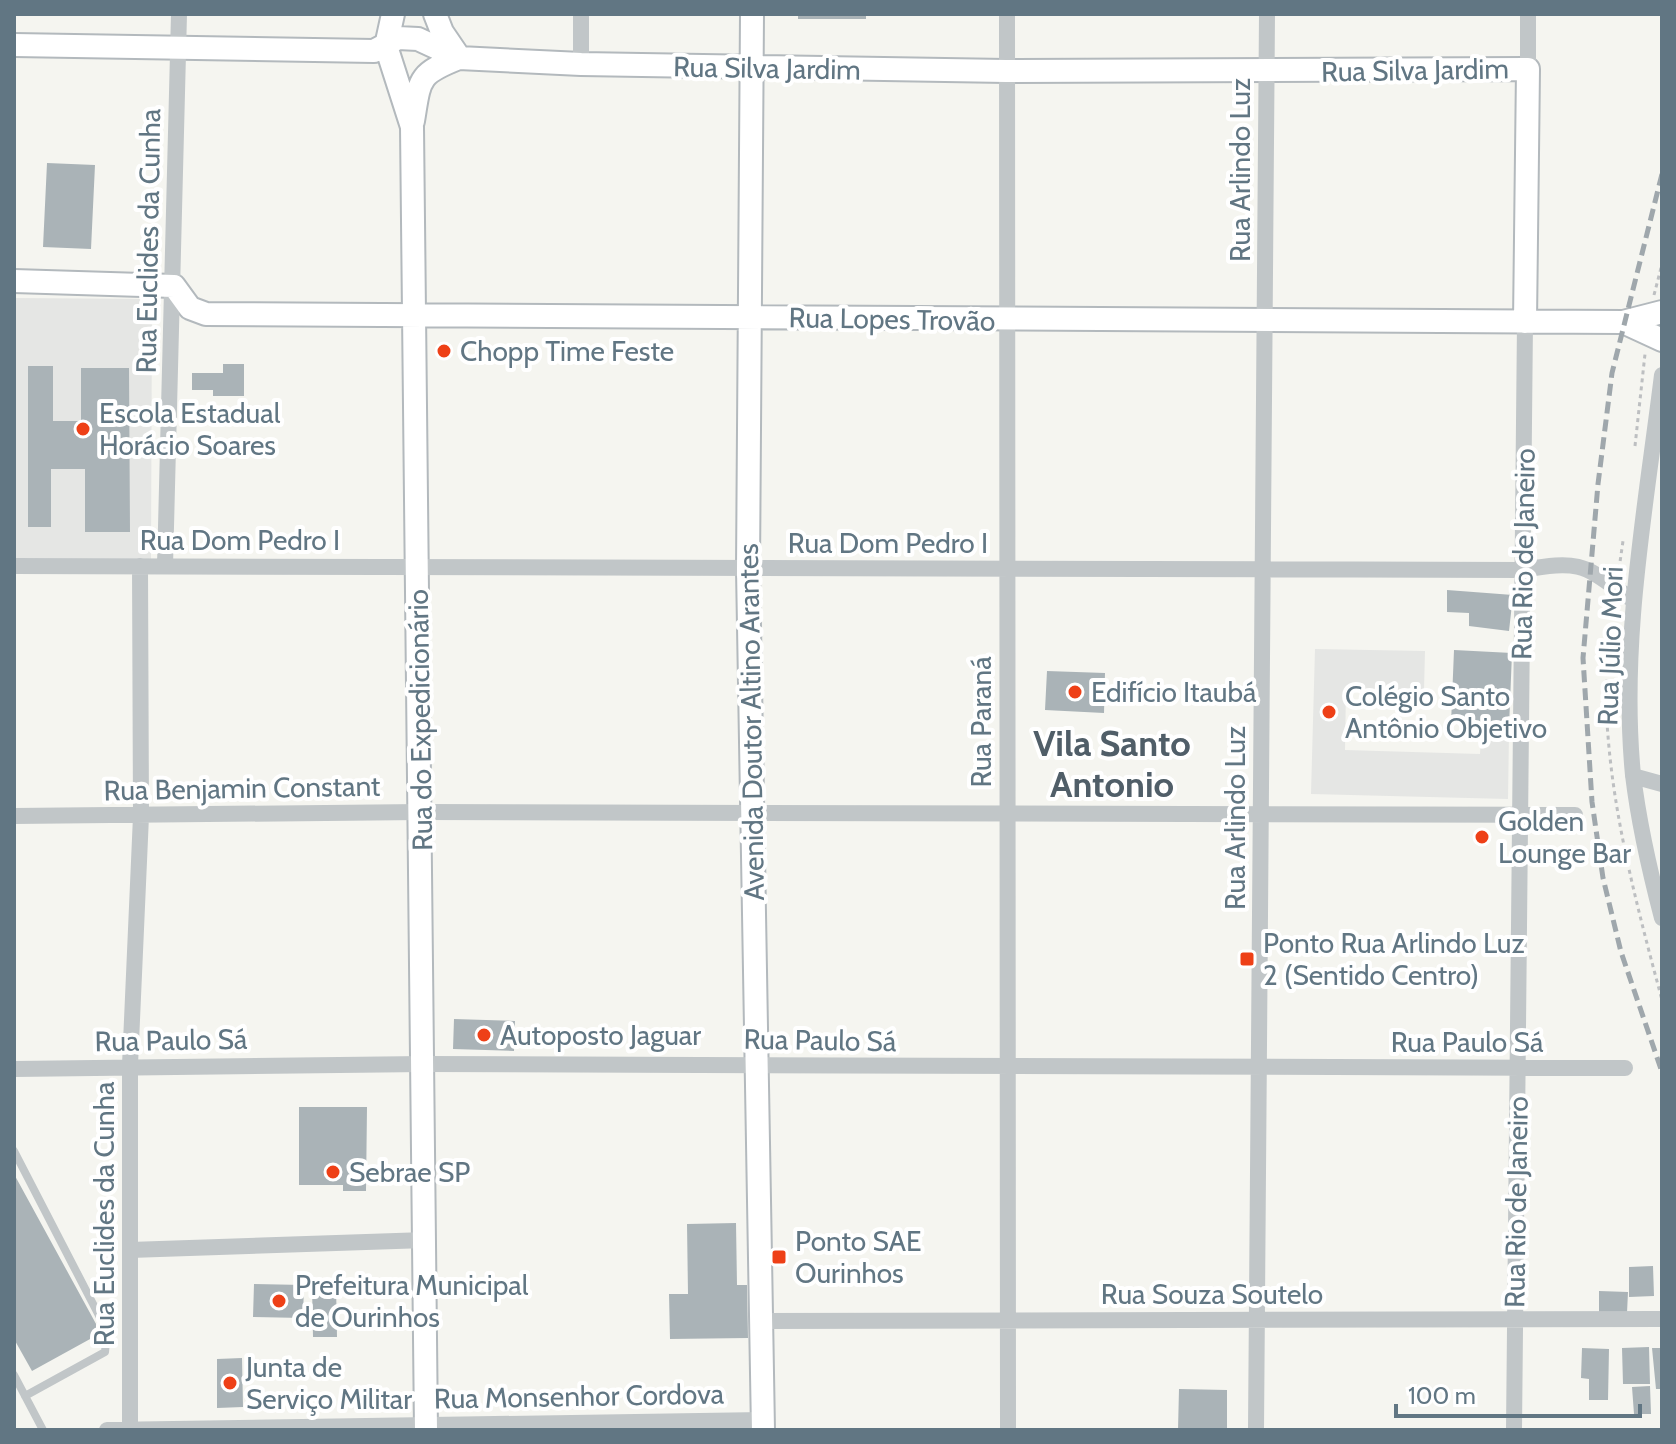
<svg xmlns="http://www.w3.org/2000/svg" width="1676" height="1444" viewBox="0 0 1676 1444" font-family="Cabin,sans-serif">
  <rect width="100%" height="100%" fill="#f5f5f0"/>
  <path fill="#e5e6e4" d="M14,298L152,299L151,560L14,558Z
    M1315,649L1425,651L1424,690L1346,688L1345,750L1480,754L1481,734H1509L1508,799L1311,794Z"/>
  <path fill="#aab3b7" d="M798,14H866V19H798Z
    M47,163L95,165L91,249L43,247Z
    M223,364H244V396H213V390H192V373H223Z
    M28,366H53V421H81V368H129L130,532H85V469H51V527H28Z
    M1447,590L1513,595L1509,631L1469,626V613L1447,612Z
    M1454,650L1512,653L1509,727L1451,724Z
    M1047,671L1105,673L1104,713L1045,710Z
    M454,1019L515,1021L514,1051L453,1049Z
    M299,1107H367L366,1191H343V1185H299Z
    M14,1174L101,1333L32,1371L14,1339Z
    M736,1223L737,1285H747L748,1338L670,1339L669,1294H688L687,1224Z
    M1653,1266L1654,1296L1629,1297V1267Z
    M254,1284L304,1285L303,1318L253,1317Z
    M336,1284L337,1337H313L312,1285Z
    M1599,1291L1628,1292L1627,1313L1599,1312Z
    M1649,1347L1650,1384H1623L1622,1348Z
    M1582,1348L1609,1349L1608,1400H1589V1379L1581,1378Z
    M1652,1348H1662V1389H1656Z
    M242,1358L243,1407L217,1408V1359Z
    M1650,1386L1651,1414H1634L1632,1387Z
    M1179,1389L1227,1390V1430H1178Z"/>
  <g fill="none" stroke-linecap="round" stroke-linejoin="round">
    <defs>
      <path id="secondary" d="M393,14L386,46L412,127L426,1430
        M435,14L442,32L459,57
        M752,14L748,569L763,1430
        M14,45L374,51L398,38L418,39L459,58L581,64L1006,71L1528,69L1525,322
        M413,121C420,78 418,74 459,58
        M14,281L174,286L190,308L206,314L1623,322L1662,312
        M1623,322L1662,340"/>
    </defs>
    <use href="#secondary" stroke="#b3b9bd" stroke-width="26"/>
    <path stroke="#bdbfc1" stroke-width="3" stroke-dasharray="4 4" stroke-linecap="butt" d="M1654,295L1662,264
      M1635,446L1645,354
      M1619,569L1623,541
      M1614,608C1609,650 1604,694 1608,736C1615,825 1639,914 1662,1000"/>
    <path stroke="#c1c6c8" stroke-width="8" d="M14,1151L107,1331L105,1352L25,1396
      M14,1375L43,1430"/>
    <path stroke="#c1c6c8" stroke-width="16" d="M1007,14L1008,1430
      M581,64V14
      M1528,69V14
      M1662,375C1646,506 1620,642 1633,775C1638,817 1651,876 1662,918
      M14,566L1522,570C1585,559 1584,566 1634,601
      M165,566L179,14
      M1633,776L1662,784
      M14,816L421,812L1575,815
      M14,1069L424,1064L1625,1068
      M130,1250L426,1240
      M761,1321L1662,1319
      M107,1430L763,1420
      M130,1430V1065L141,816L140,566
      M1256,1430L1267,14
      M1514,1430L1525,322"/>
    <use href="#secondary" stroke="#fff" stroke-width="22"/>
    <path stroke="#9fa7ac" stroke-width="5" stroke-dasharray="12 6" stroke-linecap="butt" d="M1662,174L1612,373L1598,484L1583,658L1592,802L1603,878L1621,952L1662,1072"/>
  </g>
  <g fill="#ee4017" stroke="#fff" stroke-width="3">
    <circle cx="444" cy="351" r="8"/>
    <circle cx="83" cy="429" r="8"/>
    <circle cx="1075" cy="692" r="8"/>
    <circle cx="1329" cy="712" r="8"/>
    <circle cx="1482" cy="837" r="8"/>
    <rect x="1239" y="951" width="16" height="16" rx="4"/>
    <circle cx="484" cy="1035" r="8"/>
    <circle cx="333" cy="1172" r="8"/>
    <rect x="771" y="1249" width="16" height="16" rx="4"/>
    <circle cx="279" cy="1301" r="8"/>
    <circle cx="230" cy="1383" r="8"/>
  </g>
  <g text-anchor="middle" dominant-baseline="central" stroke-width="8" stroke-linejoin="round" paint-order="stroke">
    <g font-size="28" fill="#617683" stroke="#fff">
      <text transform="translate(767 68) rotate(1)">Rua Silva Jardim</text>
      <text transform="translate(1415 70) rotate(-1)">Rua Silva Jardim</text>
      <text transform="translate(1240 170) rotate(-90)">Rua Arlindo Luz</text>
      <text transform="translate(148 241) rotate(-89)">Rua Euclides da Cunha</text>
      <text transform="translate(892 319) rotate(1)">Rua Lopes Trovão</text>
      <text x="240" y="540">Rua Dom Pedro I</text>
      <text x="888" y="543">Rua Dom Pedro I</text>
      <text transform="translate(1523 554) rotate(-89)">Rua Rio de Janeiro</text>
      <text transform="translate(1610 646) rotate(-88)">Rua Júlio Mori</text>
      <text transform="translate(420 720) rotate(-91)">Rua do Expedicionário</text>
      <text transform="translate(751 722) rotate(-91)">Avenida Doutor Altino Arantes</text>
      <text transform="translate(981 722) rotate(-90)">Rua Paraná</text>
      <text transform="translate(242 788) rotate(-1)">Rua Benjamin Constant</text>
      <text transform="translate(1235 818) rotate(-90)">Rua Arlindo Luz</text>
      <text transform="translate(171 1040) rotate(-1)">Rua Paulo Sá</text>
      <text transform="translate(820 1040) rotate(1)">Rua Paulo Sá</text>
      <text x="1467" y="1042">Rua Paulo Sá</text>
      <text transform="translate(1516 1202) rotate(-89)">Rua Rio de Janeiro</text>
      <text transform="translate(104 1214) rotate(-90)">Rua Euclides da Cunha</text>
      <text x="1212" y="1294">Rua Souza Soutelo</text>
      <text transform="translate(579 1396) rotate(-1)">Rua Monsenhor Cordova</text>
    </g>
    <g font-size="28" fill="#617683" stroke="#fff" text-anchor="start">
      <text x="460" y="351">Chopp Time Feste</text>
      <text x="99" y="413">Escola Estadual<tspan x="99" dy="32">Horácio Soares</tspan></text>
      <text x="1091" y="692">Edifício Itaubá</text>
      <text x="1345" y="696">Colégio Santo<tspan x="1345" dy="32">Antônio Objetivo</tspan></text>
      <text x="1498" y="821">Golden<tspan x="1498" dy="32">Lounge Bar</tspan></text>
      <text x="1263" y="943">Ponto Rua Arlindo Luz<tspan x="1263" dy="32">2 (Sentido Centro)</tspan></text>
      <text x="500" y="1035">Autoposto Jaguar</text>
      <text x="349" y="1172">Sebrae SP</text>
      <text x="795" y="1241">Ponto SAE<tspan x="795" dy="32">Ourinhos</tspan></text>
      <text x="295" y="1285">Prefeitura Municipal<tspan x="295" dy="32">de Ourinhos</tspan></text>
      <text x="246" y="1367">Junta de<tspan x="246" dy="32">Serviço Militar</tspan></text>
    </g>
    <g font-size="36" font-weight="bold" fill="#505e68" stroke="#fff">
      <text x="1112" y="743">Vila Santo<tspan x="1112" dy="41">Antonio</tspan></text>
    </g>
  </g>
  <rect width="1676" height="1444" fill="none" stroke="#617683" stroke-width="32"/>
  <path d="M1396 1404v12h244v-12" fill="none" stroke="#617683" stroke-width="4"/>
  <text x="1408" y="1404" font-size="24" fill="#617683" stroke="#ffffff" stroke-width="6" paint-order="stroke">100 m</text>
</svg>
